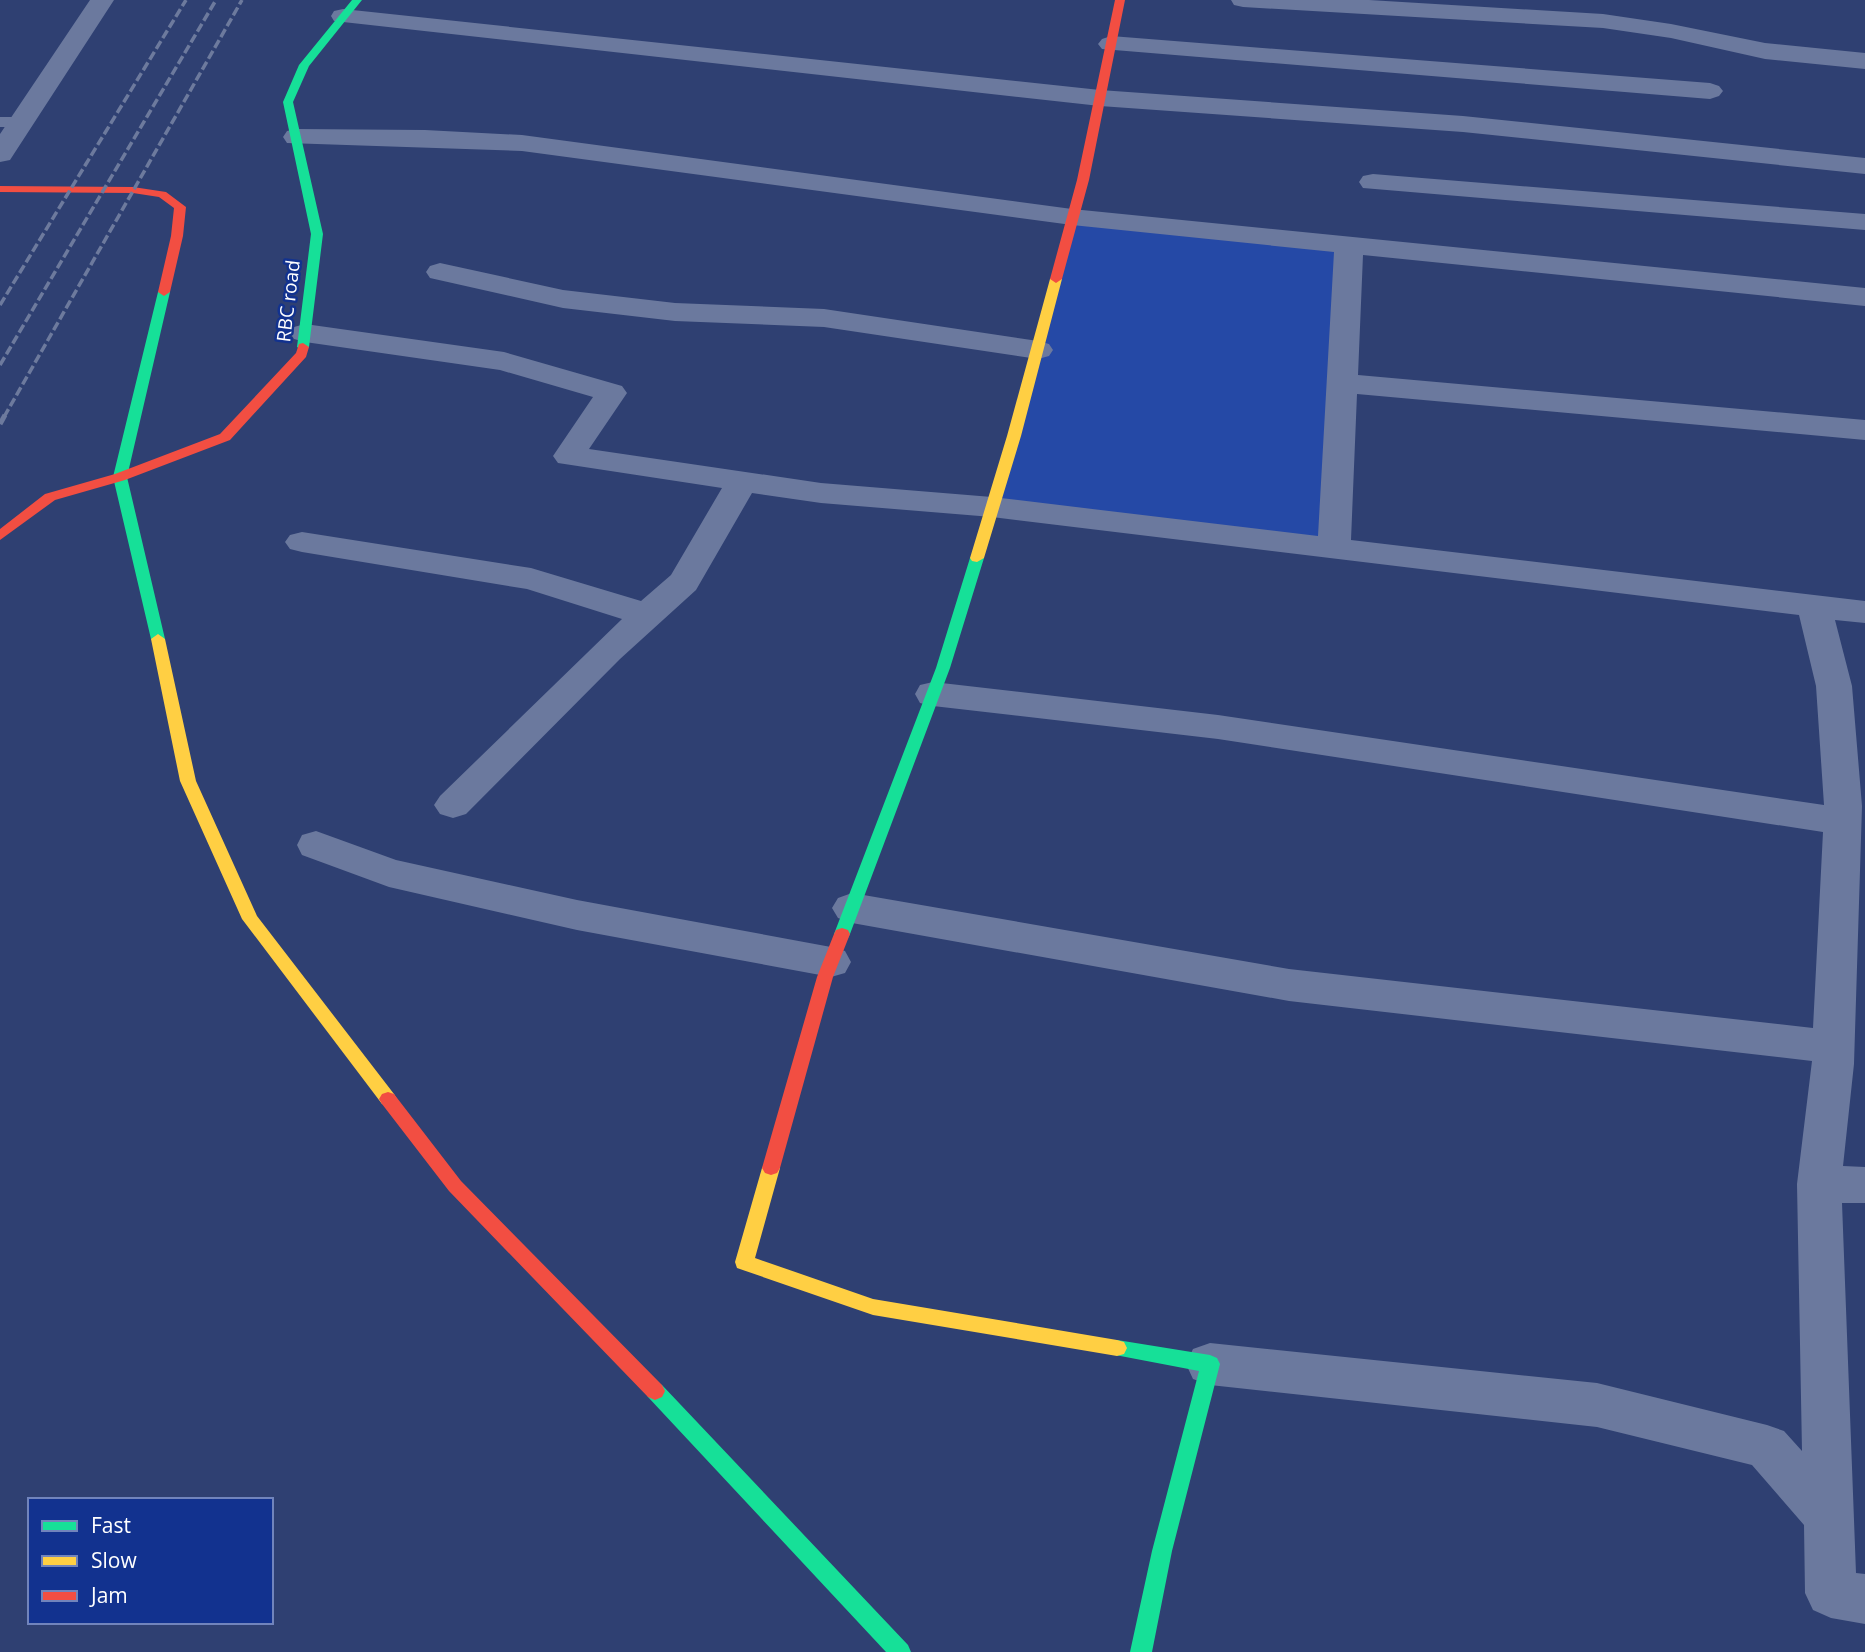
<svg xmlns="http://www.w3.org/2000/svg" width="1865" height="1652" viewBox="0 0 1865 1652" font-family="'Open Sans',sans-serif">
  <rect width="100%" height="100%" fill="#2f4072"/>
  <path fill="#2549a6" d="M1072,217L1349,243L1334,547L992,507Z"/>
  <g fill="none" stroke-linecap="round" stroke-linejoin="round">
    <path fill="#6b799e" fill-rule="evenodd" d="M0,117H21L30,122L21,127H0Z"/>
    <path fill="#6b799e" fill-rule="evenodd" d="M90,0H114L10,160L0,162V134Z
      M1231,0H1369L1603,14L1671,24L1765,43L1865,53V69L1765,59L1671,38L1603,28L1243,7L1234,5Z
      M343,9L1100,90L1463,116L1865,158V174L1463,132L1100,106L334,21L331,16L334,11Z
      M1111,36L1710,83L1719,86L1723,91L1719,96L1710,99L1102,49L1098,44L1102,39Z
      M296,129L425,130L522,135L1072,209L1865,288V306L1363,255L1358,375L1865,420V440L1357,394L1351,540L1865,601V623L1835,620L1852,686L1862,806L1854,1064L1843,1166L1865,1167V1203H1842L1856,1573L1865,1574V1624L1831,1618L1813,1610L1805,1593L1804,1525L1752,1465L1597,1427L1210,1385L1193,1379L1186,1364L1193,1349L1210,1343L1597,1383L1767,1425L1784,1431L1802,1451L1797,1184L1812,1061L1289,1001L852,923L838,918L832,908L838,898L852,893L1289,969L1813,1028L1823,832L1218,739L933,706L920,703L915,694L920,685L933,682L1218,715L1824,805L1816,686L1799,615L992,517L821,503L752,493L696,590L620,659L466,814L453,818L440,814L434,805L440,796L622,619L527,589L302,552L290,549L285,542L290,535L302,532L531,568L641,601L671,575L722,488L558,463L553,456L593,397L500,370L305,342L294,339L290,333L294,327L305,324L504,352L622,386L627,393L589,449L821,483L992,497L1318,536L1334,252L1072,225L522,151L287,143L283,137L287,131Z
      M1373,174L1865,214V230L1363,188L1359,182L1363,176Z
      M440,263L563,290L675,303L824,309L1038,341L1049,344L1053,350L1049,356L1038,359L824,327L675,321L563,308L430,278L426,272L430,266Z
      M316,831L396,860L577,900L831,947L845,951L851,962L845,973L831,977L577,930L389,887L302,855L297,845L302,835Z"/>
    <path fill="#16e098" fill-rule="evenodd" d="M352,0H362L309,66L293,102L323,234L309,347L303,351L297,347L311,234L283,102L299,65Z
      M164,288L170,292L127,477L165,639L158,644L151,639L113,477L158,292Z
      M977,554L984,558L950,668L850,934L848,938H836L834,934L936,668L970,558Z
      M1117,1340L1210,1355L1217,1358L1220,1364L1172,1551L1152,1652H1130L1152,1551L1199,1371L1110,1354L1107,1348L1110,1342Z
      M655,1382L662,1385L908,1645L911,1652H886L648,1397L645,1391L648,1385Z"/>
    <path fill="#ffcf43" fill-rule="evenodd" d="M1056,275L1062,279L1021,436L984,558L977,562L972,561L970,558L1007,436L1050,279Z
      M158,634L165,639L196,781L257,916L394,1094L397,1099L394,1104L388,1106L382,1104L242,919L180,781L151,639Z
      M771,1161L777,1163L780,1168L755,1258L873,1299L1117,1340L1124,1342L1127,1348L1124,1354L1117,1356L873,1315L737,1268L735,1262L762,1168L765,1163Z"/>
    <path fill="#f24e42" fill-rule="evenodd" d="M1115,0H1125L1089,180L1062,279L1056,283L1050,279L1077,180Z
      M0,186L133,187L166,192L186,207L183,236L170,292L164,296L158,292L171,236L174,208L159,197L133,193L0,192Z
      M303,343L309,347L306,357L230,440L125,480L55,500L0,540V529L45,494L115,474L220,434L296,353L299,344Z
      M842,928L848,930L850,934L833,977L780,1168L777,1173L771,1175L765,1173L762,1168L817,977L834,934L836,930Z
      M388,1092L394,1094L461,1181L662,1385L665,1391L662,1397L655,1400L648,1397L449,1191L382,1104L379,1099L382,1094Z"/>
    <path stroke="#6d7a9d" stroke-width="3.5" stroke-dasharray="9 3.5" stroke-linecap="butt" d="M0,305L186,0
      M0,365L216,0
      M4,417L242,0"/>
    <path stroke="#6d7a9d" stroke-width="5" stroke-dasharray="11 5" stroke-linecap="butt" d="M0,424L5,415"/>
  </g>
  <g text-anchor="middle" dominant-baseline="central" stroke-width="5" stroke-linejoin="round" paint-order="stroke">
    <g font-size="19" fill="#fff" stroke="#12328f">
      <text transform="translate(288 301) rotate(-83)">RBC road</text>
    </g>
  </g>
  <rect x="28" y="1498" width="245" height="126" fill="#12328f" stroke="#7184bc" stroke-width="2"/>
  <rect x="42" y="1521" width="35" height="10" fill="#16e098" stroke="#7184bc" stroke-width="2"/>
  <text x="91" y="1533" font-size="21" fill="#ffffff">Fast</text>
  <rect x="42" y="1556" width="35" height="10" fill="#ffcf43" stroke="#7184bc" stroke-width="2"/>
  <text x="91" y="1568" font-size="21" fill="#ffffff">Slow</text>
  <rect x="42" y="1591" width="35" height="10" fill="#f24e42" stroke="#7184bc" stroke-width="2"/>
  <text x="91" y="1603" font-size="21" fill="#ffffff">Jam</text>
</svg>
